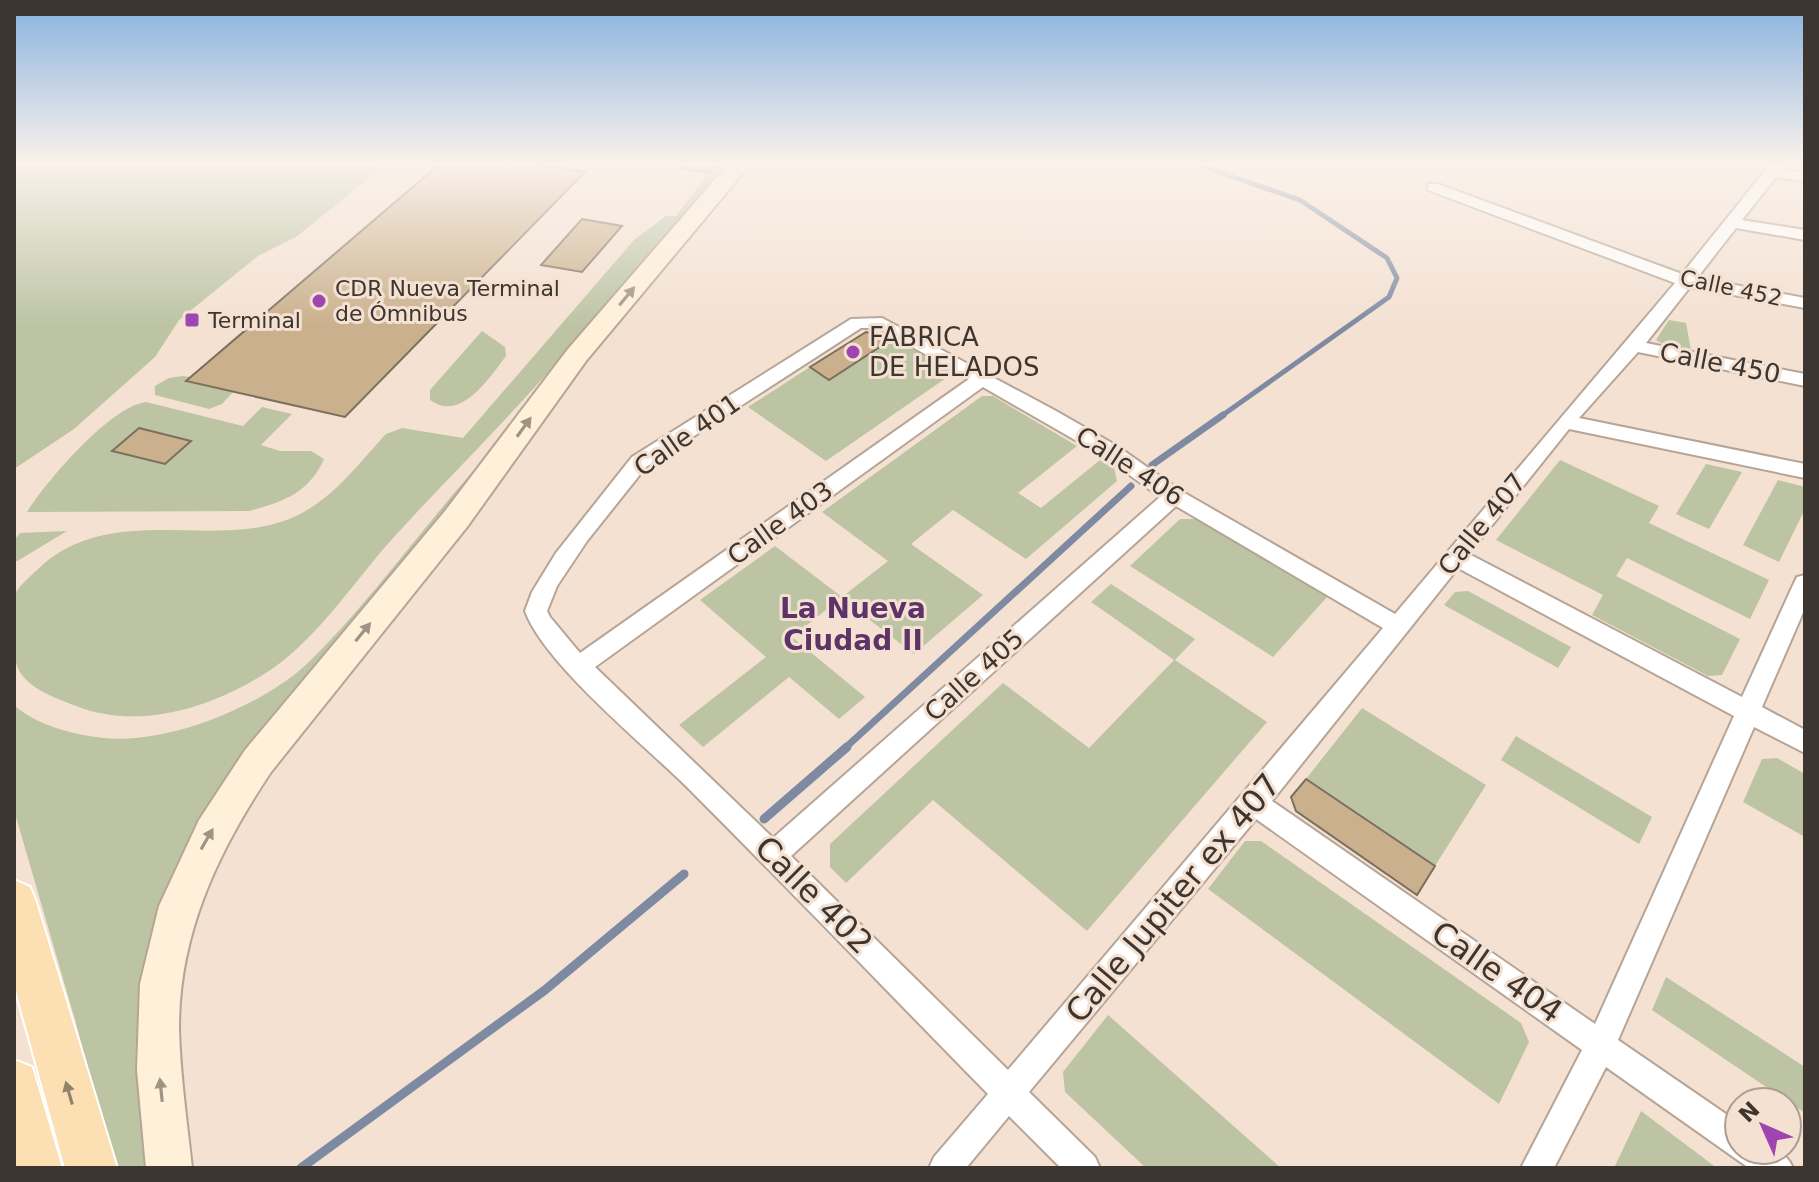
<svg xmlns="http://www.w3.org/2000/svg" width="1819" height="1182" viewBox="0 0 1819 1182" font-family="'DejaVu Sans',sans-serif">
  <rect width="100%" height="100%" fill="#f4e1d2"/>
  <path fill="#bcc4a4" d="M14,162H389L296,237L258,256L179,320L155,357L74,429L14,469Z
    M717,162H729C668,234 607,307 543,378C495,432 443,483 394,537C352,583 315,644 261,676C207,709 137,730 76,706C3,679 14,666 14,596C19,585 30,577 38,569C112,499 217,553 296,516C334,498 358,464 386,434L402,428L463,438L634,240L666,216H676Z
    M1669,320L1686,323L1691,350L1663,344L1656,340Z
    M482,331L505,347L506,356C490,377 461,423 430,400V390Z
    M895,337L948,369L949,376L826,461L748,407L810,367L829,379Z
    M182,376L191,377L187,382L233,392L222,404L209,409L155,395V386L169,378Z
    M982,396H993L1077,446L1018,493L1041,508L1100,460L1114,468L1117,481L1026,559L953,510L911,544L983,595L914,654L841,598L792,637L865,697L839,719L789,677L703,747L679,725L766,657L700,600L775,546L842,597L888,561L822,512Z
    M146,402L243,426L262,407L292,414L261,445L280,451H311L324,459C309,493 283,502 249,511L27,512C46,482 109,407 146,402Z
    M1560,460L1659,506L1649,523L1769,580L1750,619L1627,558L1616,576L1740,639L1722,675L1708,676L1592,615L1603,595L1496,540Z
    M1706,464L1742,472L1709,529L1676,514Z
    M475,469L478,471L296,695L139,1016L141,1091L151,1168H115L75,1020L14,810V705C36,725 74,735 104,738C167,745 263,706 309,662C369,603 419,532 475,469Z
    M1778,480L1805,487V509L1779,562L1743,545Z
    M1180,519H1199L1328,596L1273,657L1130,566Z
    M67,531L14,563V541L20,533Z
    M1111,584L1195,639L1175,660L1267,722L1087,931L933,800L846,883L830,867V844L1003,683L1089,748L1174,660L1091,602Z
    M1468,591L1571,647L1558,668L1444,605L1455,592Z
    M1362,708L1486,785L1435,866L1306,779Z
    M1516,736L1652,817L1639,844L1501,760Z
    M1777,758L1805,774V837L1743,802L1762,759Z
    M1245,841H1261L1521,1023L1529,1042L1499,1104L1208,889Z
    M1666,977L1805,1067V1113L1652,1010Z
    M1108,1015L1281,1168H1146L1065,1092L1063,1072Z
    M1641,1111L1717,1168H1614Z"/>
  <g fill="none" stroke-linecap="round" stroke-linejoin="round">
    <path stroke="#7d8aa1" stroke-width="5" d="M1190,162L1300,200L1387,258L1397,278L1389,297L1220,417"/>
    <path stroke="#7d8aa1" stroke-width="7" d="M1152,465L1223,415
      M844,749L1131,486"/>
    <path stroke="#7d8aa1" stroke-width="9" d="M764,819L847,747
      M301,1168L545,990L684,874"/>
  </g>
  <path fill="#cab08c" stroke="#7b6f5e" stroke-width="2" d="M442,162H524L585,172L345,417L186,381Z
    M684,162H717L709,173L679,168Z
    M582,219L622,226L582,272L541,265Z
    M866,332L895,337L829,380L810,367Z
    M139,428L191,441L165,464L112,451Z
    M1306,779L1435,866L1417,895L1296,811L1291,797Z"/>
  <g fill="none" stroke-linecap="round" stroke-linejoin="round">
    <defs>
      <path id="street" d="M1772,162H1787L1782,169L1805,173V181L1776,177L1742,220L1805,230V240L1736,228L1697,278L1805,298V308L1690,287L1646,343L1805,374V386L1638,352L1579,418L1805,464V478L1569,429L1469,554L1742,697L1794,583L1797,577L1805,575V608L1762,707L1805,730V753L1754,727L1618,1040L1739,1123V1150C1762,1150 1783,1144 1793,1168H1749L1606,1067L1554,1168H1521L1582,1050L1256,819L1029,1092L1095,1157L1100,1168H1061L1009,1116L966,1168H929L934,1157L988,1094C887,991 787,887 685,785C642,743 544,663 525,611L532,592L556,553L632,457L851,319L882,318L1056,411L1117,446L1181,491L1395,614L1675,283L1428,190V184H1438L1682,274ZM861,328H879L969,379L580,653L550,617L547,611L557,586L587,541L646,467ZM983,387L1103,456L1160,497L773,838L595,667ZM1176,506L1383,628L1008,1070L791,856ZM1458,568L1734,716L1595,1024L1272,801Z"/>
      <path id="secondary" d="M730,162H752L586,361L467,527L271,772C219,850 179,932 179,1028C180,1075 187,1121 192,1168H146L137,1070L140,984L159,906L199,820L245,750L445,511L568,349Z"/>
      <path id="primary" d="M14,880L30,887L36,902L117,1168H65L14,984Z
        M14,1060L32,1067L62,1168H14Z"/>
    </defs>
    <use href="#street" stroke="#b6a597" stroke-width="4"/>
    <use href="#secondary" stroke="#b6a597" stroke-width="4"/>
    <use href="#primary" stroke="#fff" stroke-width="4"/>
    <use href="#street" fill="#fff" fill-rule="evenodd"/>
    <use href="#secondary" fill="#fef0d9" fill-rule="evenodd"/>
    <use href="#primary" fill="#fce0b3" fill-rule="evenodd"/>
  </g>
  <defs><path id="oneway-solid" d="M-6-.8H1V-3.2L6.5 0L1 3.2V.8H-6Z" transform="scale(2)"/></defs>
  <g fill="#9e9384">
    <use href="#oneway-solid" transform="translate(627 296) rotate(-50)"/>
    <use href="#oneway-solid" transform="translate(524 427) rotate(-54)"/>
    <use href="#oneway-solid" transform="translate(363 632) rotate(-51)"/>
    <use href="#oneway-solid" transform="translate(207 839) rotate(-60)"/>
    <use href="#oneway-solid" transform="translate(161 1090) rotate(-96)"/>
  </g>
  <use fill="#93826b" href="#oneway-solid" transform="translate(69 1093) rotate(-106)"/>
  <linearGradient id="sky" x2="0" y2="1"><stop stop-color="#88b2df"/><stop offset="0.5" stop-color="#faf2eb"/><stop offset="1" stop-color="#faf2eb" stop-opacity="0"/></linearGradient>
  <rect width="1819" height="327" fill="url(#sky)"/>
  <g fill="#9e45b1" stroke="#f4e1d2" stroke-width="3">
    <circle cx="319" cy="301" r="8"/>
    <rect x="184" y="312" width="16" height="16" rx="4"/>
    <circle cx="853" cy="352" r="8"/>
  </g>
  <g text-anchor="middle" dominant-baseline="central" stroke-width="6" stroke-linejoin="round" paint-order="stroke">
    <g font-size="22" fill="#3d3630" stroke="#f4e1d2" text-anchor="start">
      <text x="335" y="288">CDR Nueva Terminal<tspan x="335" dy="25">de Ómnibus</tspan></text>
      <text x="208" y="320">Terminal</text>
    </g>
    <g font-size="22" fill="#3d3630" stroke="#f4e1d2">
      <text transform="translate(1731 288) rotate(12)">Calle 452</text>
    </g>
    <g font-size="26" fill="#3d3630" stroke="#f4e1d2" text-anchor="start">
      <text x="869" y="337">FABRICA<tspan x="869" dy="30">DE HELADOS</tspan></text>
    </g>
    <g font-size="26" fill="#3d3630" stroke="#f4e1d2">
      <text transform="translate(1720 363) rotate(11)">Calle 450</text>
      <text transform="translate(687 435) rotate(-35)">Calle 401</text>
      <text transform="translate(1130 466) rotate(33)">Calle 406</text>
      <text transform="translate(780 523) rotate(-36)">Calle 403</text>
      <text transform="translate(1482 524) rotate(-51)">Calle 407</text>
      <text transform="translate(974 675) rotate(-42)">Calle 405</text>
    </g>
    <g font-size="28" font-weight="bold" fill="#5e3368" stroke="#f4e1d2">
      <text x="853" y="608">La Nueva<tspan x="853" dy="32">Ciudad II</tspan></text>
    </g>
    <g font-size="32" fill="#3d3630" stroke="#f4e1d2">
      <text transform="translate(814 895) rotate(45)">Calle 402</text>
      <text transform="translate(1173 898) rotate(-50)">Calle Jupiter ex 407</text>
      <text transform="translate(1497 972) rotate(35)">Calle 404</text>
    </g>
  </g>
  <rect width="1819" height="1182" fill="none" stroke="#3d3630" stroke-width="32"/>
  <g transform="translate(1763 1126) rotate(315)"><circle r="38" fill="#f4e1d2" stroke="#ab9d91" stroke-width="2"/>
  <path d="M0-6L14 30L0 20L-14 30Z" fill="#9e45b1"/>
  <text y="-12" font-size="22" font-weight="bold" text-anchor="middle" fill="#3d3630">N</text>
  </g>
</svg>
